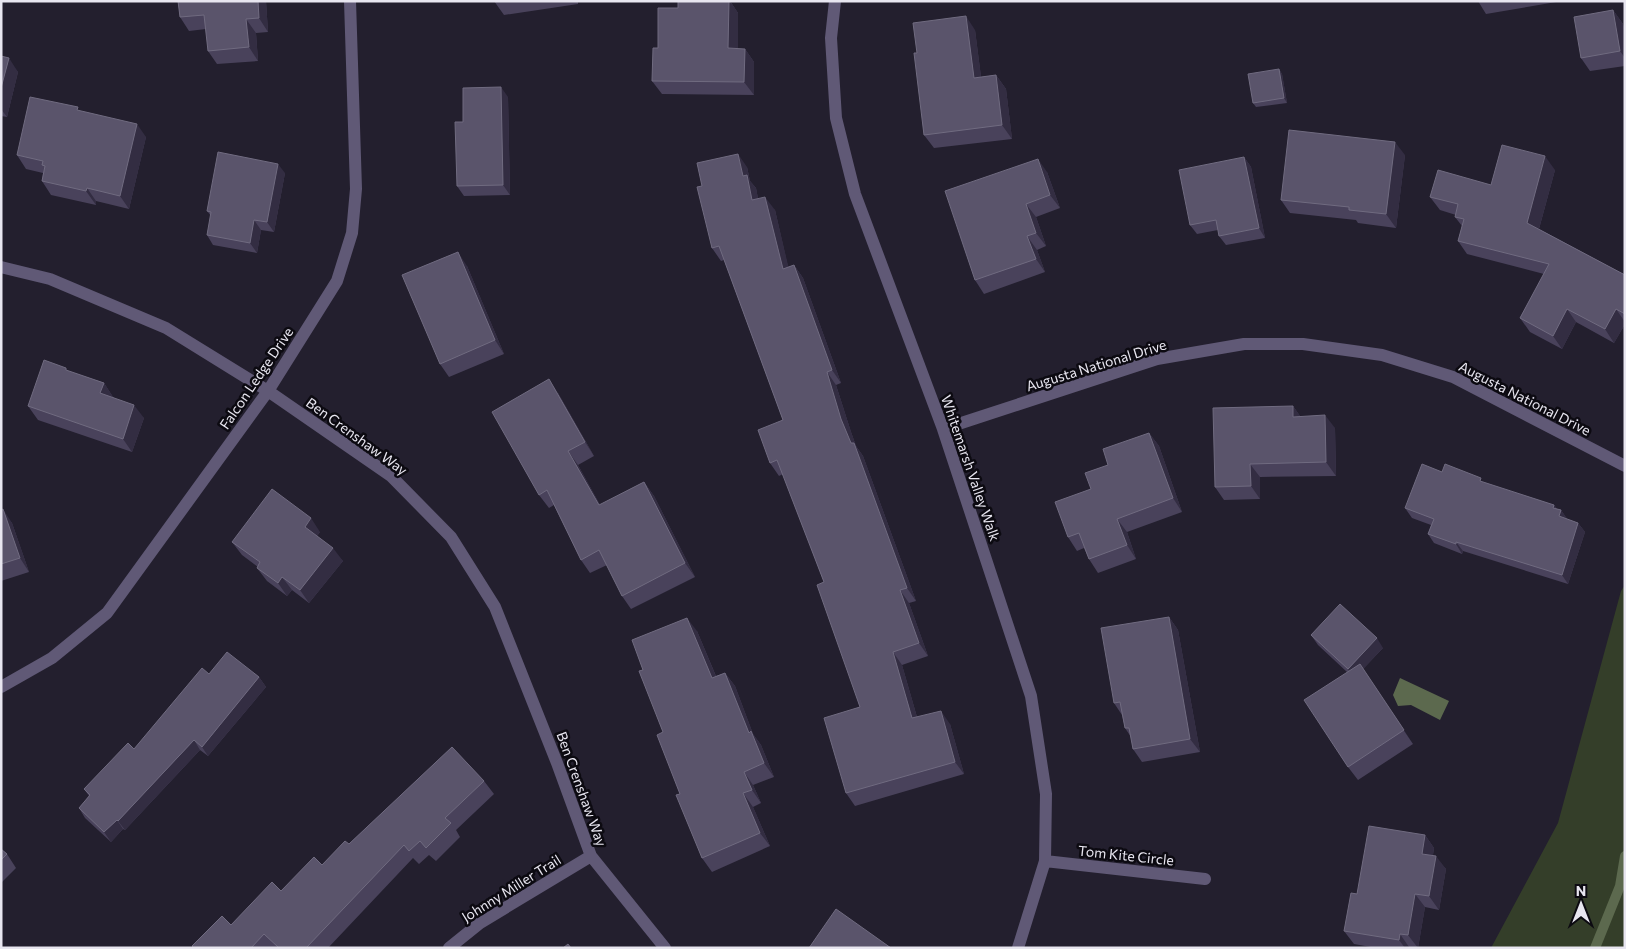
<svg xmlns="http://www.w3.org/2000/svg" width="1626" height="949" viewBox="0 0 1626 949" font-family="Commissioner,sans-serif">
  <rect width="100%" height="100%" fill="#231f2e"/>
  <path fill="#343e29" d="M1625,585V948H1491L1558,823L1621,591Z"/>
  <path fill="#5c694e" d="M1400,678L1449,701L1440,720L1411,705L1398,706L1393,695Z"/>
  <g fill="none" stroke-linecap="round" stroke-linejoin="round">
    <path stroke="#5c694e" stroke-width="10" d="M1595,948L1620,886L1625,856"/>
    <path stroke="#605976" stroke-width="12" d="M835,1L831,38L836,118L855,194L943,429L1031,696L1046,794L1045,861L1018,948
      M1,267L50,279L166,328L268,391L391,476L451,537L495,607L557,763L591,856L665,948
      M943,429L1157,359L1244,344H1303L1382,355L1453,377L1625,466
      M1,687L52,658L107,613L268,391L337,281L352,233L356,189L350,1
      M1045,861L1205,879
      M449,948L480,923L591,856"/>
  </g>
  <path fill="#49425b" d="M178,1H266L268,32L256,33L258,61L217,64L208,51L206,29L189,31L180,17Z
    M494,1H578V4L504,15Z
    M678,1H730L738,13V49H745L754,62V95L662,94L652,81L658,48L678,8Z
    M1478,1H1562L1486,14Z
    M1613,10L1623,24L1625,35V66L1590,71L1581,58Z
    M975,30L981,77L996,75L1006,89L1012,139L934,148L924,135L917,53Z
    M1,56L18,72L7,117L1,116Z
    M1279,69L1282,74L1287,103L1256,107L1253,103Z
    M508,97L510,195L464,196L457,186L463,122Z
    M80,111L146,137L129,209L96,201V205L51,195L42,181L43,173L26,169L17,155Z
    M1405,155L1396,228L1358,223L1356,220L1290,213L1281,200Z
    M1244,157L1251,167L1265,238L1226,245L1219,236L1218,230L1197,234L1190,225Z
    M747,167L750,181L756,188L758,199L775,210L788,267L794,265L803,278L841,383L836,385L851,432L856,446L863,456L916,601L909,603L928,656L902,665L917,717L950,724L964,774L855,806L846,793L860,707L824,582L783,474L779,476L770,463L783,420L724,260L721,261L712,248L702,186Z
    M1555,170L1539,229L1625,275V324L1614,343L1576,322L1562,349L1530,332L1520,318L1544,274L1467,254L1458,241L1462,226L1455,217L1456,215L1440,210L1430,197L1491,185Z
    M1047,172L1060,208L1036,217L1046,246L1037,250L1045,272L984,294L975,280Z
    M285,173L274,232L261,230L257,253L213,245L207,235L211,216L207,211Z
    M467,266L504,354L449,377L440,364Z
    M68,371L104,383L113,397L144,418L132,452L38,420L28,406Z
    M558,393L594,456L578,465L600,505L644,482L654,496L695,577L631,609L622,596L607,565L590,573L581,560L554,505L549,508L539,495Z
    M1293,406L1300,416L1335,428L1336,476L1260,477V499L1224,500L1215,487Z
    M1149,433L1159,446L1182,512L1127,532L1136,559L1098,573L1089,559L1084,548L1077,551L1068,537L1091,489L1108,465Z
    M1442,472L1484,483L1554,505L1557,509L1561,510L1567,519L1578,523L1585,532L1568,584L1463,551L1462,554L1434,543L1428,534L1431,525L1412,518L1405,508Z
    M1,510L12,523L29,572L1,581Z
    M320,532L317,536L343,561L309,603L292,590L287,596L267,581L257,568L258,567L242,555L232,542Z
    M1169,617L1178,630L1200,752L1142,762L1133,749L1131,737L1125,728L1122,715L1114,703Z
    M697,631L716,676L725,673L735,686L753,734L761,745L774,777L753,785L761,803L753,807L770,846L712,872L702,858L680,794L663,732L643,670Z
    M1311,635L1383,648L1363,669L1413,744L1358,780L1348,767L1347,672L1318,645Z
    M209,674L259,677L266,687L208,756L200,750L125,830L123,829L111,842L85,818L79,808L89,796L84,789L134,749Z
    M484,781L494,794L456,830L460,837L436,861L429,855L419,864L413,858L328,948H193L192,946L231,925L281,891L322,865L349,844Z
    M1425,835L1434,848L1433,855L1446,869L1439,910L1425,907L1418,948H1376L1354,944L1344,931L1357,894Z
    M1,849L7,854L16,868L1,883Z"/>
  <path fill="#332d42" d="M258,1H266L268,32L259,18Z
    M729,1H730L738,13V62L728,48Z
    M1613,10L1623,24L1625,35V58L1620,51Z
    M966,16L975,30L983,92L974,78Z
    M246,19L256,33L258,61L249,47Z
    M745,49L754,62V95L744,82Z
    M9,58L18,72L7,117L1,109V88Z
    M1279,69L1282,74L1287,103L1284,98Z
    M996,75L1006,89L1012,139L1002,125Z
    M501,87L508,97L510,195L503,185Z
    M137,124L146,137L129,209L120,196Z
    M1395,142L1405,155L1396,228L1386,214Z
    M738,154L747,167L750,181L756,188L761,213L752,200L743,176Z
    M1545,156L1555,170L1537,236L1527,223Z
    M1244,157L1251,167L1265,238L1259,228Z
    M1038,159L1047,172L1060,208L1050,195Z
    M278,164L285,173L274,232L267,222Z
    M87,188L96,201V205L86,191Z
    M765,197L775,210L792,282L783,269Z
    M1026,204L1036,217L1046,246L1036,233Z
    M254,220L261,230L257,253L250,243Z
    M1027,236L1037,250L1045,272L1036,259Z
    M458,252L467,266L504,354L495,340Z
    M794,265L803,278L841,383L832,370Z
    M1567,309L1576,322L1562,349L1553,336Z
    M1616,309L1625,322V324L1614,343L1605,329Z
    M827,372L836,385L851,432L856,446L863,456L916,601L907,588L841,419Z
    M549,379L558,393L594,456L585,442Z
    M104,383L113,397L110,407L100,393Z
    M134,405L144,418L132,452L123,439Z
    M1293,406L1303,420L1293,417Z
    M1325,415L1335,428L1336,476L1326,462Z
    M1149,433L1159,446L1182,512L1173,498Z
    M568,451L578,465L608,519L599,505Z
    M1250,464L1260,477V499L1251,486Z
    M644,482L654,496L695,577L685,563Z
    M1554,505L1560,514L1561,510L1568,520L1566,526L1553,508Z
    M3,509L12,523L29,572L20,558Z
    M311,518L320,532L314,540L305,527Z
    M1117,519L1127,532L1136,559L1127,545Z
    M1578,523L1585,532L1568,584L1562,575Z
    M1456,542L1463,551L1462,554L1456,544Z
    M333,548L343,561L309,603L300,590Z
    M282,577L292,590L287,596L278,583Z
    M900,590L909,603L928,656L919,643Z
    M1169,617L1178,630L1200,752L1190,739Z
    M687,618L697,631L722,691L712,678Z
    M1377,638L1383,648L1363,669L1413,744L1404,730L1354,679L1348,669Z
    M893,652L902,665L921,731L912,718Z
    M725,673L735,686L753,734L761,745L774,777L764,763L749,733Z
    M259,677L266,687L208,756L202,747Z
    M941,711L950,724L964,774L955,762Z
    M194,740L200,750L125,830L118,821Z
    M744,772L753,785L761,803L752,790Z
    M743,793L753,807L770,846L760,833Z
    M117,820L123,829L111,842L104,832Z
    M1425,835L1434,848L1431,867L1422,854Z
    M1436,856L1446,869L1439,910L1429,896Z
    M1415,894L1425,907L1418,948L1408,935Z
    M1400,934L1409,947V948H1405L1399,940Z"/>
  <path fill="#5a546b" stroke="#706b80" d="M178,1H258L259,18L246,19L249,47L208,51L204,15L180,17Z
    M678,1H729L728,48L745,49L744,82L652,81L653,48H658V8H678Z
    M1613,10L1620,51L1581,58L1574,17Z
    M966,16L974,78L996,75L1002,125L924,135L914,53H917L913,23Z
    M1,56L9,58L1,88Z
    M1279,69L1284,98L1253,103L1248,74Z
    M501,87L503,185L457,186L455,122H463V88Z
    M30,97L78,107L77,110L137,124L120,196L87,188L86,191L42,181L45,166L42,165L43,161L17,155Z
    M1289,130L1395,142L1386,214L1349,210V207L1281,200Z
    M1502,145L1545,156L1527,223L1625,275V314L1616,309L1605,329L1567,309L1553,336L1520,318L1549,264L1458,241L1464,219L1455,217L1458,204L1430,197L1438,170L1491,185Z
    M218,152L278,164L267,222L254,220L250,243L207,235L211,212L207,211Z
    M738,154L743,176L747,175L752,200L765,197L783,269L794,265L832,370L827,372L841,419L851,443H854L907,588L900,590L919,643L893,652L912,718L941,711L955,762L846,793L824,718L860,707L817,585L824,582L777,460L770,463L758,430L783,420L719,246L712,248L697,187L702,186L697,163Z
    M1244,157L1259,228L1219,236L1216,220L1190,225L1179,170Z
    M1038,159L1050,195L1026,204L1036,233L1027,236L1036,259L975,280L945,191Z
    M458,252L495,340L440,364L402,275Z
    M44,360L66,368V370L104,383L100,393L134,405L123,439L28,406Z
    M549,379L585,442L568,451L599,505L644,482L685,563L622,596L599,550L581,560L547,490L539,495L492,412Z
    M1293,406V417L1325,415L1326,462L1250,464L1251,486L1215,487L1213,408Z
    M1149,433L1173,498L1117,519L1127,545L1089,559L1079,533L1068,537L1055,502L1091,489L1085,473L1108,465L1103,449Z
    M1422,464L1442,472L1445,464L1481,478L1480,481L1554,505L1553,508L1561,510L1559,516L1578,523L1562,575L1456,542V544L1428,534L1434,519L1405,508Z
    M272,489L311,518L305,527L333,548L300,590L282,577L278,583L257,568L260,562L232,542Z
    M3,509L20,558L1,564V510Z
    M1340,604L1377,638L1348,669L1311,635Z
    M1169,617L1190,739L1133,749L1129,728H1125L1120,702L1114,703L1101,628Z
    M687,618L712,678L725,673L749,733L751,731L764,763L744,772L752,790L743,793L760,833L702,858L676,795L680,794L657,735L663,732L639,671L643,670L632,640Z
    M227,652L259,677L202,747L194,740L118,821L117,820L104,832L79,808L90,795L84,789L128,743L134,749L202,668L209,674Z
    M1360,664L1404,730L1348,767L1304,700Z
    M452,747L484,781L445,818L451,823L426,848L420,841L409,851L404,845L306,948H279L264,934L251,948H194L192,946L222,916L231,925L272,882L281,891L314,857L322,865L345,841L349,844Z
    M1369,826L1425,835L1422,854L1436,856L1429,896L1415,894L1408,935L1400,934L1399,940L1344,931L1351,893L1357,894Z
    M1,849L7,854L1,860Z
    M836,909L891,948H809Z
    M568,944L571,948H563Z"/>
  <g text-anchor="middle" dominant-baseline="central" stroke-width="5" stroke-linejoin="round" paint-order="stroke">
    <g font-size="14" fill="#e8e6f0" stroke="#0c0a11">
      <text transform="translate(1096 365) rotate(-17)">Augusta National Drive</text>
      <text transform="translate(256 378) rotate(-56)">Falcon Ledge Drive</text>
      <text transform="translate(1525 398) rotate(27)">Augusta National Drive</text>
      <text transform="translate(357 436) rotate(36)">Ben Crenshaw Way</text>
      <text transform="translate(971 468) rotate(71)">Whitemarsh Valley Walk</text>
      <text transform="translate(582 789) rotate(70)">Ben Crenshaw Way</text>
      <text transform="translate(1126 855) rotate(6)">Tom Kite Circle</text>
      <text transform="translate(511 888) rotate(-32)">Johnny Miller Trail</text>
    </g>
  </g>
  <rect width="1626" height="949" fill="none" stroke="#e8e6f0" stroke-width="5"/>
  <g transform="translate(1581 904)" stroke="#0c0a11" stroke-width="4" paint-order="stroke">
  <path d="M0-4L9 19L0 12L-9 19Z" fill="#e8e6f0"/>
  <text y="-8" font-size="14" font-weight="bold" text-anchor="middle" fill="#e8e6f0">N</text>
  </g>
</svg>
